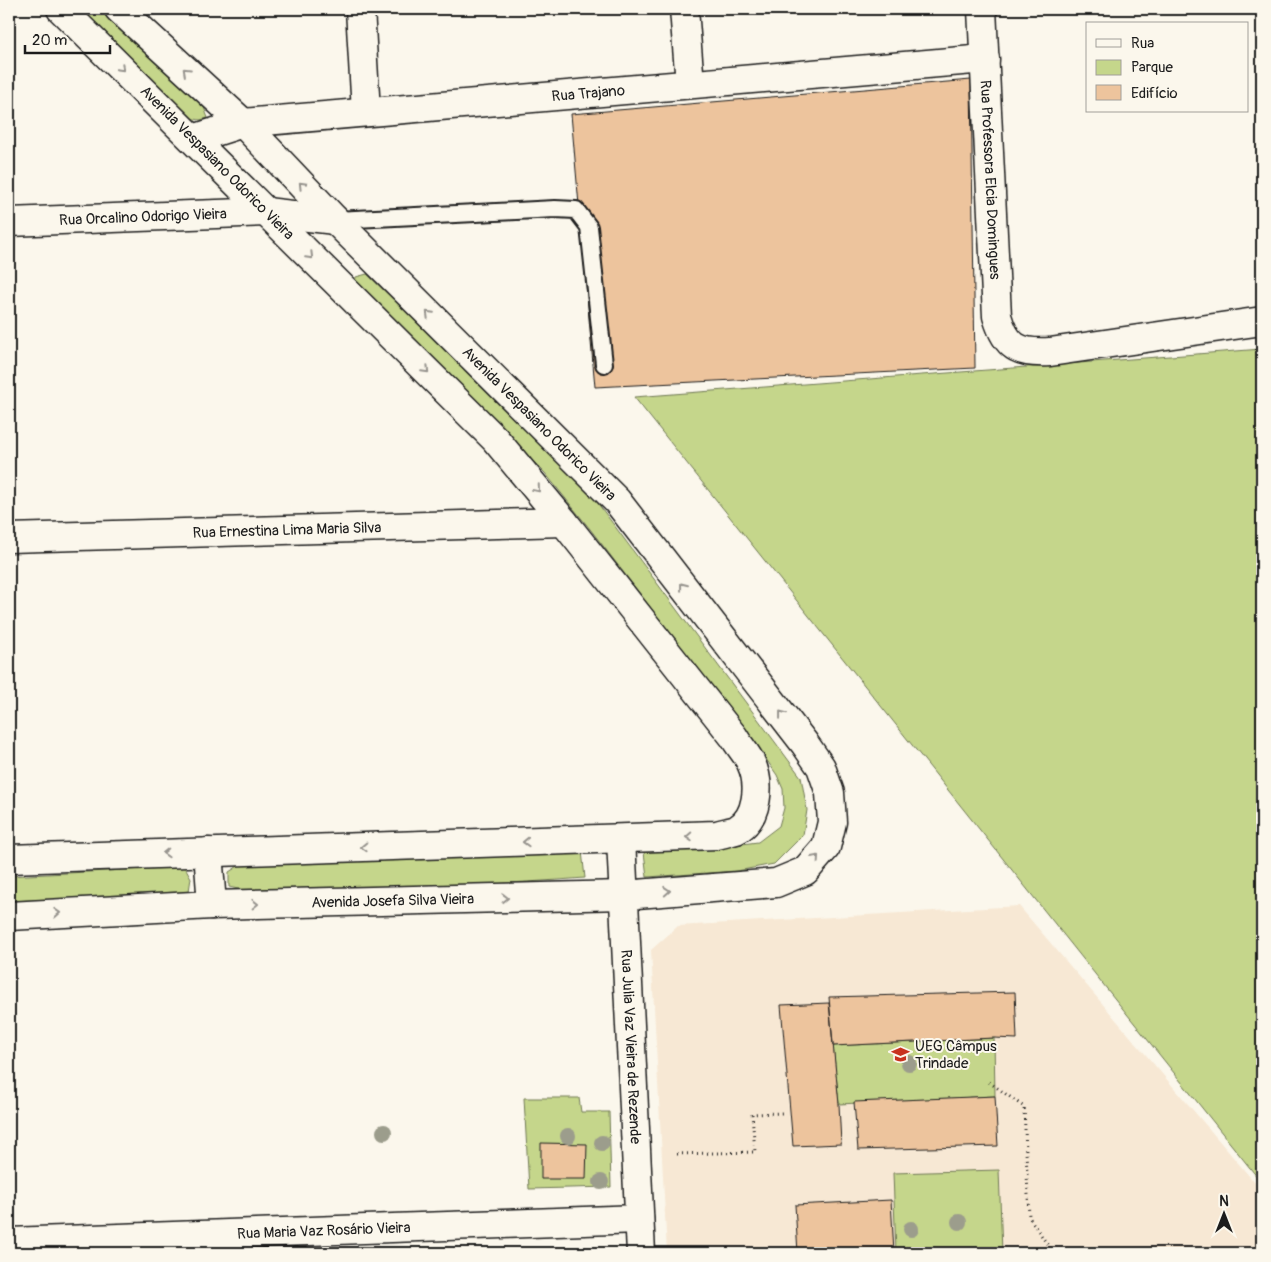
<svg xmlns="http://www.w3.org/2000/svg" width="1271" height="1262" viewBox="0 0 1271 1262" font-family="Pangolin,sans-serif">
  <rect width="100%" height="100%" fill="#fbf7ec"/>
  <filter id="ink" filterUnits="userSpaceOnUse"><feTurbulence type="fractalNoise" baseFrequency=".02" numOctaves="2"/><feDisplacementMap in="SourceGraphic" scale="10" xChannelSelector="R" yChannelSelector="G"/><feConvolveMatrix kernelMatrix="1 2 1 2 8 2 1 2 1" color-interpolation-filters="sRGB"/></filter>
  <g filter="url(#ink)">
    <path fill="#f7e8d4" d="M1019,906L1262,1191V1253H667L651,950L678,926Z"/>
    <path fill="#c5d68b" stroke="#707954" d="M77,9H106L202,102L208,118L200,120L184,117Z
      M367,274L579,478L801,777L807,810L803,835L774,864L737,871L647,877L644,852L695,850L758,842L779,826L784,808L783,789L777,775L752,739L590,529L545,473L471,399L354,286L356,277Z
      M1262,349V1183L634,397Z
      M582,851L585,878C508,884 431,887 354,889C317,890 265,896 229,887V872L240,865L427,855Z
      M185,867L191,878L189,891L166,895L9,901V876Z
      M994,1038L995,1096L839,1104L833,1046Z
      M524,1098H579L581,1112H609L611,1187L529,1189Z
      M999,1170L1002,1253H896L893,1173Z"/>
    <path fill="#edc49d" stroke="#1c1c1c" d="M971,80L975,368L595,387L571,114Z
      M1015,992L1017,1039L994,1038L833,1046L829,997Z
      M829,1003L839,1104L841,1144L793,1146L781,1005Z
      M995,1096L998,1146L858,1150L854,1102Z
      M541,1143L587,1144L586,1179H541Z
      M891,1200L894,1253H798L795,1205Z"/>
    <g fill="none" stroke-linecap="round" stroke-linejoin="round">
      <defs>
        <path id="lane" d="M335,220L555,209L576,210L589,227L604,364"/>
        <g id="street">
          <path d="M360,9L366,112"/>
          <path d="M684,9L690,84"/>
          <path id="s1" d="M982,9L997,316C1006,347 1018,354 1050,352L1262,321"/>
          <path id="s2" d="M193,139L243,123L985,59"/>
          <path id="s3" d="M9,222L266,212L335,220"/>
          <path id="s4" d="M9,538L564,522"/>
          <path id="s5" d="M621,839L641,1253"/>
          <path d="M208,852L212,905"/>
          <path d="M9,859L717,835C723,833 730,832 736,830C758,819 761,784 751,763C747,754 739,746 734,737L564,522L495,439L61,9"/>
          <path id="s6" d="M9,916L212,905L624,895L776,883L805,871L826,847L832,822L830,793L821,767L805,744L617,501L335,220L243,123L119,9"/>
          <path id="s7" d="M9,1242L639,1219"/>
        </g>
      </defs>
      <use href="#lane" stroke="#1c1c1c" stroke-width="20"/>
      <use href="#street" stroke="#1c1c1c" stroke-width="31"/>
      <path stroke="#1c1c1c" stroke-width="3" stroke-dasharray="1 4" stroke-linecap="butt" d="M989,1082L1024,1107L1029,1217L1053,1253
        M677,1154L755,1152L752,1114L782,1113"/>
      <use href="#lane" stroke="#fbf7ec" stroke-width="16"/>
      <use href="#street" stroke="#fbf7ec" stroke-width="28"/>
    </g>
    <g fill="#9c9d8c">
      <circle cx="909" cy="1063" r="8"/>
      <circle cx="384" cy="1132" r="8"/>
      <circle cx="568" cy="1136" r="8"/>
      <circle cx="602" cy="1143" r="8"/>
      <circle cx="601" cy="1182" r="8"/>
      <circle cx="959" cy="1222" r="8"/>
      <circle cx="911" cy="1229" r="8"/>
    </g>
    <defs><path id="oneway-chevron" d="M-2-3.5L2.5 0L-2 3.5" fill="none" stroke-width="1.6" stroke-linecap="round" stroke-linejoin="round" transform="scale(1.25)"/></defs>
    <g stroke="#97948e">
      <use href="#oneway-chevron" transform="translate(121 68) rotate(45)"/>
      <use href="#oneway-chevron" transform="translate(186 71) rotate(-137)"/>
      <use href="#oneway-chevron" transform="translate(302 185) rotate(-134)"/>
      <use href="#oneway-chevron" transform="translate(310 256) rotate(45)"/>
      <use href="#oneway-chevron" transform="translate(429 314) rotate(-135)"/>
      <use href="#oneway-chevron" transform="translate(426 370) rotate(45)"/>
      <use href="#oneway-chevron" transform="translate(537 489) rotate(50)"/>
      <use href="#oneway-chevron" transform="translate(683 586) rotate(-128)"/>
      <use href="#oneway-chevron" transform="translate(782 714) rotate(-128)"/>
      <use href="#oneway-chevron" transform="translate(689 837) rotate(177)"/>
      <use href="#oneway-chevron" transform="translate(526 842) rotate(178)"/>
      <use href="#oneway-chevron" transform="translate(364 847) rotate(178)"/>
      <use href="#oneway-chevron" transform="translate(166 853) rotate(178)"/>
      <use href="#oneway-chevron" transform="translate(816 858) rotate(-49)"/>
      <use href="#oneway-chevron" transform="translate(667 891) rotate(-4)"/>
      <use href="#oneway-chevron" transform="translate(505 898) rotate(-1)"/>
      <use href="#oneway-chevron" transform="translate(255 904) rotate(-1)"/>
      <use href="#oneway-chevron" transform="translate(57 913) rotate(-3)"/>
    </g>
  </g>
  <defs>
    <symbol id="university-bare" viewBox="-9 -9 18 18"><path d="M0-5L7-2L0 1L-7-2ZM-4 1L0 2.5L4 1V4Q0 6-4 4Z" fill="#c8321e" stroke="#fbf7ec" stroke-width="2.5" paint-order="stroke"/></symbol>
  </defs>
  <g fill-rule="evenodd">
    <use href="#university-bare" x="888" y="1042" width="25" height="25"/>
  </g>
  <g text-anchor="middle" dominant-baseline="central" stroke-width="4" stroke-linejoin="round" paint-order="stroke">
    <g font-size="15" fill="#1c1c1c" stroke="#fbf7ec">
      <text stroke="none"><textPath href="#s2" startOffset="399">Rua Trajano</textPath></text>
      <text transform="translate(217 163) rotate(45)">Avenida Vespasiano Odorico Vieira</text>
      <text stroke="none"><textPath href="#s1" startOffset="171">Rua Professora Elcia Domingues</textPath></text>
      <text stroke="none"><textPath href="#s3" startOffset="134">Rua Orcalino Odorigo Vieira</textPath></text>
      <text transform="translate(539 424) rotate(45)">Avenida Vespasiano Odorico Vieira</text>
      <text stroke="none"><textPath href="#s4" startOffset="278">Rua Ernestina Lima Maria Silva</textPath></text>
      <text stroke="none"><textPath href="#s6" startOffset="384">Avenida Josefa Silva Vieira</textPath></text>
      <text stroke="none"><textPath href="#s5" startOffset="208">Rua Julia Vaz Vieira de Rezende</textPath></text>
      <text stroke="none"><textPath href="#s7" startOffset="315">Rua Maria Vaz Rosário Vieira</textPath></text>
    </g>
    <g font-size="15" fill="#1c1c1c" stroke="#fbf7ec" text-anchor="start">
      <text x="915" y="1046">UEG Câmpus<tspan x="915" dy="17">Trindade</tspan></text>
    </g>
  </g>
  <rect width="1271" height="1262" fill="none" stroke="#fbf7ec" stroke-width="30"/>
  <rect x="15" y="15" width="1241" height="1232" fill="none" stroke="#1c1c1c" stroke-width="2" filter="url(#ink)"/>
  <rect x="1086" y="22" width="162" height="90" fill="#fbf7ec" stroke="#a29f99"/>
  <rect x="1096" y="39" width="25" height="8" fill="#fbf7ec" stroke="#a29f99"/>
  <text x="1131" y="48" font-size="15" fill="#1c1c1c">Rua</text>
  <rect x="1096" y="60" width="25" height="15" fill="#c5d68b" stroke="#a29f99"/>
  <text x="1131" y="72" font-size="15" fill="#1c1c1c">Parque</text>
  <rect x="1096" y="85" width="25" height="15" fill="#edc49d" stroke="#a29f99"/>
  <text x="1131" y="98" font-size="15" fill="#1c1c1c">Edifício</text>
  <g transform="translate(1224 1214)" stroke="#fbf7ec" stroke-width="4" paint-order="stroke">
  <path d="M0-4L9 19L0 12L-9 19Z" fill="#1c1c1c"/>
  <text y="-8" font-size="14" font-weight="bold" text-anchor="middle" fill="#1c1c1c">N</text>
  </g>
  <path d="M25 45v8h85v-8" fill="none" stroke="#1c1c1c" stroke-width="2.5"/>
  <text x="32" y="45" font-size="15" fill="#1c1c1c" stroke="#fbf7ec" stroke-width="4" paint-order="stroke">20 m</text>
</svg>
